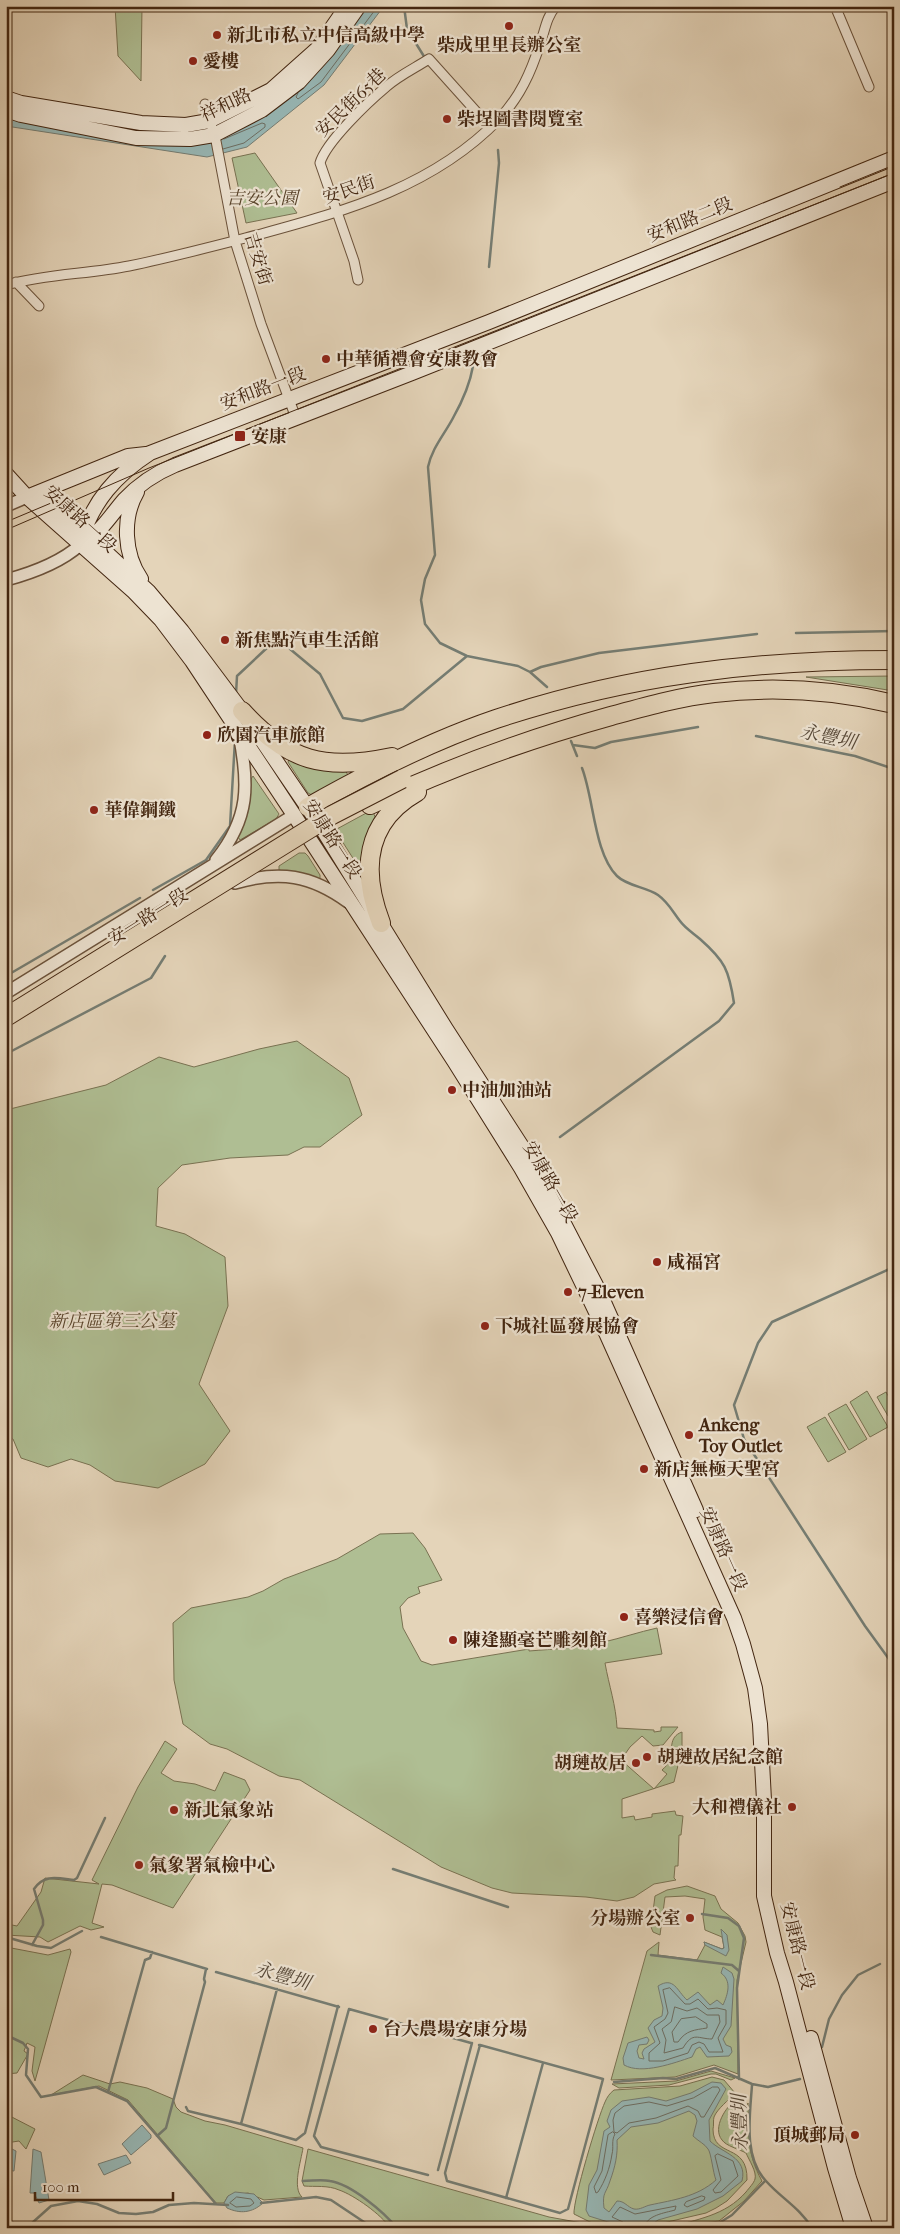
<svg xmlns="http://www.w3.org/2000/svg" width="900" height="2234" viewBox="0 0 900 2234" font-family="'IM FELL French Canon','Noto Serif TC',serif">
  <rect width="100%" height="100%" fill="#e4d4b9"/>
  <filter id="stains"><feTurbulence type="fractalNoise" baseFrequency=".004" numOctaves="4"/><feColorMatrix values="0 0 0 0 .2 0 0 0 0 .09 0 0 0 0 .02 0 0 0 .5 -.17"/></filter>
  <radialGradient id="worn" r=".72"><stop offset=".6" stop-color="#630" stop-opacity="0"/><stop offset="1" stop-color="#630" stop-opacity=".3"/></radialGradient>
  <path fill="#afbe93" stroke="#797252" d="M115,6H142L141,81L118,56Z
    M255,153L297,213L246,223L232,158Z
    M894,676V691L806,677Z
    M289,759L345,770L348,775L347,777L314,796L308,793L288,762Z
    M253,776L279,814L276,819L240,840L237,835L247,813L251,779Z
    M370,811L373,812L376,819L364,859L356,863L335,830Z
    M299,853H305L308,856L320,875V879L279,870V866Z
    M297,1041L349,1078L362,1115L320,1147H304L288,1155L230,1158L182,1165L158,1188L156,1226L185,1234L225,1257L228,1306L199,1384L230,1431L205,1464L158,1488L115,1481L90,1465L71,1459L48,1467L21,1458L13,1439L6,1437V1110L106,1085L159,1057L194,1067L259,1049Z
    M867,1391L888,1427L870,1437L850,1402Z
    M886,1392L894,1406V1413L888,1416L877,1397Z
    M846,1404L867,1439L849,1450L828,1414Z
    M825,1417L846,1452L828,1462L807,1427Z
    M413,1533L425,1548L442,1580L418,1587L420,1593L408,1598L400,1607L403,1628L421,1661L432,1665L529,1649V1651C553,1649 580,1648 604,1642C621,1638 639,1632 657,1628L662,1654L605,1663C609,1686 616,1705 617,1728L654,1730V1732L661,1731V1727H678L663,1745L653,1746L642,1736L630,1747L621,1760L654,1789L667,1774L662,1770C665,1767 669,1764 670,1760C673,1750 668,1737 682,1732V1749L674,1782L622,1799V1818L634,1816L635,1820L652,1817V1814L675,1811L676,1815L683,1816L681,1835H679L678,1866H675L674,1878L676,1880L654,1884L634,1897L617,1901L586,1897L512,1893L492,1888L441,1867L300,1780L279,1776L227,1749L210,1744L183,1724L174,1680L173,1623L191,1608L248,1597L263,1591L284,1579L337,1559L380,1534Z
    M165,1741L177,1749L161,1773L174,1781L195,1784L215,1791L224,1772L245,1780L250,1790L173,1908L112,1885L102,1884L92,1923L104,1927L91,1930L80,1926L48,1942L40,1937L6,1935L12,1925L17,1926L41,1892L45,1878L99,1884L92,1880L138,1787Z
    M687,1886L715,1896L721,1909L738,1923L745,1936L746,1942L737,1980L738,2074L714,2065L675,2077L611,2080L647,1951L659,1942L658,1955L697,1960L705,1945L704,1942L722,1949L724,1947L722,1937L705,1930L703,1917L705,1899L685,1896L665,1897L660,1935L653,1932L651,1927L655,1896L667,1890Z
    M6,1947L48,1955L70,1949L71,1952L35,2081L32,2071L35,2047L27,2043L24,2051L28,2054L17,2073L6,2074Z
    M711,2071L735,2078L731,2080L716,2074H711L669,2085L619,2088L612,2084L676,2081Z
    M83,2075L110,2084L120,2082L147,2088L173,2099L176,2107L181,2112L205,2121L225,2125L303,2148C301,2161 292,2188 302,2197L264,2200L248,2193L228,2196L224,2203H216L128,2100L99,2086L51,2095Z
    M712,2077L724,2080L735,2093C729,2100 717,2109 714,2117C713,2120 714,2126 713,2129C713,2159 748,2142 747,2180L727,2201L716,2208L706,2213L663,2223L654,2228H607L590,2222L574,2214C573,2200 598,2117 605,2102C607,2097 610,2093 614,2090L680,2086Z
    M736,2100L737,2110L733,2119L738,2121L741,2120L748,2103C749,2134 746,2152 762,2181L744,2201L719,2221L668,2228C697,2219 725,2216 746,2192C749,2188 754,2183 755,2179C757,2172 749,2160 746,2153C739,2149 726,2146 722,2140C712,2128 726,2106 736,2100Z
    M6,2114L35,2129L26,2149L19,2141L6,2143Z
    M308,2149L549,2217L582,2223L595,2228H390C382,2215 354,2195 339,2190C328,2185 315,2187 304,2186L302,2181Z"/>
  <path fill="#97b7b5" stroke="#757d73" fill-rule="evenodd" d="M357,6H384L324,85L247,147L207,157L6,126V96L109,113L167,134L201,136L263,117Z
    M721,1929L727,1935L729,1950L726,1956L705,1945L704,1942L722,1949L724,1948Z
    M723,1967L732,1973L734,1979L731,2026L723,2039L726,2045L731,2047L732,2052L729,2056L707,2057L700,2047L696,2049L692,2057C674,2063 642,2075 624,2065L623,2058L628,2043L647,2037L649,2040L647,2044L639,2045L637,2051L639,2058L644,2059L642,2053L644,2049L655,2042L648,2028L654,2020L662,2016L663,2008L658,1986C674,1976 677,1991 687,2000L698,1992L710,2005L717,2000L723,2005C728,1994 732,1981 721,1973Z
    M712,2082L721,2083L726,2089L709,2120L710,2141C722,2153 748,2157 742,2181L723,2196L697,2209L658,2220L647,2228H627L589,2216L586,2210L589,2185L597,2170L604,2131L610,2127L607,2121L611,2110L622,2101L649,2097L666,2101L691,2093ZM689,2111L695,2115L697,2121L693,2136C698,2141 705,2144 708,2149C711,2152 713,2173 716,2180C697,2197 673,2200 650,2205C645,2206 640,2210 634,2209C627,2207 625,2201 617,2201L609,2212L604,2208C602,2192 606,2194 610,2181C615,2167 618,2155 617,2140L631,2127L658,2123Z
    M142,2125L151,2135V2138L131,2155L122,2144Z
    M6,2146L16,2151L14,2171L6,2170Z
    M33,2149L41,2152L49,2200L39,2203L34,2193H30Z
    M126,2155L131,2163L104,2175L98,2164Z
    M235,2192L254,2194L263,2203C252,2213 240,2214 227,2208L224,2203L228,2196Z"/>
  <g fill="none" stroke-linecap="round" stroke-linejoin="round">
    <path stroke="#6d6e63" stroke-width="1" d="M298,93L296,97L298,99L321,82L378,6
      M223,149L244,143L265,127V124L262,123L224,139
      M670,1988L685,2004H690L698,1999L708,2009L717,2008L726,2010V2024L718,2038L723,2052H709L704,2044L699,2042L692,2045L688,2053L663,2061H649V2053L660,2043L654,2027L665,2019L668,2013L663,1990Z
      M675,2007L687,2011L697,2008L707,2015H719L720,2022L712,2039C698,2039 693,2031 683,2048L664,2053L666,2040L662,2029L671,2022Z
      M696,2017L707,2024V2028C695,2030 686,2030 678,2042H674L672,2032L681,2019Z
      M713,2087H718L720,2090L704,2117H701L698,2111L688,2106L656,2118L629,2123L617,2133L614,2132L613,2120L615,2113L624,2106L649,2102L667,2106L693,2098Z
      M613,2132L615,2134C611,2141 614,2147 612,2154C610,2168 605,2181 598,2192L596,2193L594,2187L602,2171L608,2135Z
      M718,2154L733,2161L738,2176L721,2192L715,2193L713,2190L721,2180L715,2156Z
      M702,2196L705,2197L704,2200L687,2207L684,2205L686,2202Z
      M237,2197L251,2199L254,2203L250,2206L236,2207L230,2203Z
      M625,2228L623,2222L612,2217L620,2207L635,2214L676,2206L675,2210C665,2213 646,2215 644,2228"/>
    <path stroke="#757d73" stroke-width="2.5" d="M404,6L407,29L425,58
      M489,267L499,163L498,150
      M473,366C470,384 462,402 453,418C444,435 432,448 428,467L435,555L425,579L421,600L425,624L440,643L467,656L518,666L530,672L547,687
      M796,633L894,631
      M530,672L541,667L599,653L757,634
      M236,694L237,676L269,646L274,637L280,632C288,634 290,642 290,649L320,674L343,718L362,721L403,709L467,656
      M756,736L855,756L894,769
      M571,741L577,756
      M573,745L595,748L611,742L698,727
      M153,890L206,860L230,826L235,740
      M6,976L140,898
      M6,1054L151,978L165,956
      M560,1137L719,1021L734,1003C729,970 725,961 700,939C693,933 685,928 680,921C673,912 668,902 658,895C646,887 627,886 617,876C594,853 594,799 582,768
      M894,1267L772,1322L758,1343L734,1405L744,1439L865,1626L894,1666
      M393,1869L508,1907
      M702,1914L728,1918L739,1926L744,1938L737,1988L739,2079
      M6,1937L37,1946L51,1948L82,1931
      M101,1937L207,1969
      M32,1945L43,1925V1920L34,1889C44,1874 57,1878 74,1880L77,1878L105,1818
      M651,1955L732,1965L739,1971
      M216,1972L339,2007
      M277,1989L241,2124L296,2140L305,2133L338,2006
      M349,2009L314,2136L321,2147L428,2175
      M349,2009L471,2043
      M6,2035L23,2043L28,2049L26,2075L41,2097L96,2087L127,2101L216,2204
      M479,2045H480L603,2079L568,2209L560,2213L447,2181L445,2173L480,2045
      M822,2047L829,2019L842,1995L858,1975L880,1964
      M614,2082L663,2078L676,2079L715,2068L752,2084L768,2087L800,2079
      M752,2085C750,2115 743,2157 766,2181C781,2198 800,2208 812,2228
      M108,2092L145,1960L150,1958L152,1952
      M186,2107L188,2111L241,2124
      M157,2136L166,2128L205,1982L204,1979L206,1969
      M438,2170L472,2043
      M303,2181C312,2181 321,2179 330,2181C351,2184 384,2212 397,2228
      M506,2198L543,2063
      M261,2203L316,2197L331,2200L373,2228
      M6,2215L13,2223L21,2227L32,2223L51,2206L78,2201L97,2204L119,2213L136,2214L153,2212L169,2205L194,2203L228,2205
      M693,2228L719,2223L732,2215L765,2181"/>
    <defs>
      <path id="minor" d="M835,6L869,87
        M205,104L216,141L235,241L261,324L296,418
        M358,280L354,261L320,163C326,142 368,102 386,87C398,76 415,68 429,59L490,127
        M16,282L39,306
        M6,285C46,274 89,274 129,266C173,257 218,245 261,234C349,210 434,186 499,119C520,97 531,72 540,44C545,31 546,17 556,6"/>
      <path id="tertiary" d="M6,506L27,497
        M6,580C32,573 60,563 80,545
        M216,860C250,818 249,784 239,734
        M235,883C280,870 311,875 348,902
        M6,993L294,815"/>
      <path id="secondary" d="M6,98L21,103L141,123L186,125L209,121L271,90L317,49L347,6
        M6,110L21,115L136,138L190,139L214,135L262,110L299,82L328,50L359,6
        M6,474L27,497L133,591L161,620L192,661L294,815L454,1061L521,1168L558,1233L606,1333L734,1618L743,1644L755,1688L760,1724L764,1800V1896L777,1953L786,1982L835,2168L853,2228
        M137,492C122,518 124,554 141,579
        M27,497L128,456L146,454
        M35,499L45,502L98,545L149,592L182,631L242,711L323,830L446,1029L532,1162L599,1291L696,1510
        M81,540C93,501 116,475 150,453L489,322L894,158
        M84,542C102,531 111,515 124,500C138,485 156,473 175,465L412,373L894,181
        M811,2038L849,2178L866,2228"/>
      <path id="motorway" d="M242,711C288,762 325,771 392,757
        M370,805C448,768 528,739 611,716C644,707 679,697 714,693C774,686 835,690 894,704
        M308,807C368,773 431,741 496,719C628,675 755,660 894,660
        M381,923C361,871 364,822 417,792"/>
    </defs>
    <use href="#minor" stroke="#6b523b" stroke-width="11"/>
    <use href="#tertiary" stroke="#6b523b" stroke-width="14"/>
    <use href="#secondary" stroke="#432611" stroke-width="16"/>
    <use href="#motorway" stroke="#432611" stroke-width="20"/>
    <use href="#minor" stroke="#ede3d2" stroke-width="9"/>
    <use href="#tertiary" stroke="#ede3d2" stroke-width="11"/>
    <use href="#secondary" stroke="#ede3d2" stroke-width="14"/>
    <use href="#motorway" stroke="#e4d4b9" stroke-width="18"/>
    <path stroke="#432611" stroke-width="1" d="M840,187L894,165
      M6,522L63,498
      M6,530L149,468L894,173"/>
    <defs>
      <path id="motorway-bridge" d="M6,1017L332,815L402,779"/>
    </defs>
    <use href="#motorway-bridge" stroke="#432611" stroke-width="20" stroke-linecap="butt"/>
    <use href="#motorway-bridge" stroke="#e4d4b9" stroke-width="18"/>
  </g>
  <g fill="#8f2418" stroke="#ede3d2" stroke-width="2">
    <circle cx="509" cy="26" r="5"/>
    <circle cx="217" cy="35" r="5"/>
    <circle cx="193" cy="61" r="5"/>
    <circle cx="447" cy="119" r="5"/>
    <circle cx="326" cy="359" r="5"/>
    <rect x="234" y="430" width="12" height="12" rx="2.5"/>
    <circle cx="225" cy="640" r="5"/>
    <circle cx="207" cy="735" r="5"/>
    <circle cx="94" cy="810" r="5"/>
    <circle cx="452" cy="1090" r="5"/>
    <circle cx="657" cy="1262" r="5"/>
    <circle cx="568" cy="1292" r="5"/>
    <circle cx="485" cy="1326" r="5"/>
    <circle cx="689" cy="1435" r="5"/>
    <circle cx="644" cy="1469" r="5"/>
    <circle cx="624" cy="1617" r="5"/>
    <circle cx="453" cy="1640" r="5"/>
    <circle cx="647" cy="1757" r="5"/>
    <circle cx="636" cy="1763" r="5"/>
    <circle cx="792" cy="1807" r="5"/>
    <circle cx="174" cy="1810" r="5"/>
    <circle cx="139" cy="1865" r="5"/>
    <circle cx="690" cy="1918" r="5"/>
    <circle cx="373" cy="2029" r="5"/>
    <circle cx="855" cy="2135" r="5"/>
  </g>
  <g text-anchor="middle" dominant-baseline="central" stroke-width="4.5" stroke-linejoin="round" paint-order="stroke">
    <g font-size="18" font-weight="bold" fill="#432611" stroke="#ede3d2" text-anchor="start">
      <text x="227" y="35">新北市私立中信高級中學</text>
      <text x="509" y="45" text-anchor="middle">柴成里里長辦公室</text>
      <text x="203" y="61">愛樓</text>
      <text x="457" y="119">柴埕圖書閱覽室</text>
      <text x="336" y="359">中華循禮會安康教會</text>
      <text x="251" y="436">安康</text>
      <text x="235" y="640">新焦點汽車生活館</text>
      <text x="217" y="735">欣園汽車旅館</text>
      <text x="104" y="810">華偉鋼鐵</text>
      <text x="462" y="1090">中油加油站</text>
      <text x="667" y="1262">咸福宮</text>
      <text x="578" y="1292">7-Eleven</text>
      <text x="495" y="1326">下城社區發展協會</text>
      <text x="699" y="1425">Ankeng<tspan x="699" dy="21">Toy Outlet</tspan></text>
      <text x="654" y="1469">新店無極天聖宮</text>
      <text x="634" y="1617">喜樂浸信會</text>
      <text x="463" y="1640">陳逢顯毫芒雕刻館</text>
      <text x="657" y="1757">胡璉故居紀念館</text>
      <text x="626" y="1763" text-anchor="end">胡璉故居</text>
      <text x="782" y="1807" text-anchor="end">大和禮儀社</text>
      <text x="184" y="1810">新北氣象站</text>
      <text x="149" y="1865">氣象署氣檢中心</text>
      <text x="680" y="1918" text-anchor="end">分場辦公室</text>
      <text x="383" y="2029">台大農場安康分場</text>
      <text x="845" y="2135" text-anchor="end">頂城郵局</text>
    </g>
    <g font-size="18" fill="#432611" stroke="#ede3d2">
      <text transform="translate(351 103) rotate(-44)">安民街65巷</text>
      <text transform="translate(226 105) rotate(-25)">祥和路</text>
      <text transform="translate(349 190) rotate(-19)">安民街</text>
      <text transform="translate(690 220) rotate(-22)">安和路二段</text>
      <text transform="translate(258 259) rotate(73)">吉安街</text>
      <text transform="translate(263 389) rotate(-21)">安和路一段</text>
      <text transform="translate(80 519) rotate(42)">安康路一段</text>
      <text transform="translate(332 839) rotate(57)">安康路一段</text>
      <text transform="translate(148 917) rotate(-32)">安一路一段</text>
      <text transform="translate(550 1182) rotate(60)">安康路一段</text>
      <text transform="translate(723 1549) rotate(66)">安康路一段</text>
      <text transform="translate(797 1946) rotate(76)">安康路一段</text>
    </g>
    <g font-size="18" font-style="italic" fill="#59442b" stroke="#ede3d2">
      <text x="262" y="198">吉安公園</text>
      <text x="112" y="1321">新店區第三公墓</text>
    </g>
    <g font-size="19" font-style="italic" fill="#584a3a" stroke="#ede3d2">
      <text transform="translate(828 737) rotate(12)">永豐圳</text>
      <text transform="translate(282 1976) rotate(16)">永豐圳</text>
      <text transform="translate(740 2123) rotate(-92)">永豐圳</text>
    </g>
  </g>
  <rect width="900" height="2234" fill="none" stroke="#e4d4b9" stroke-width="25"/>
  <rect x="8" y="8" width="885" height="2219" fill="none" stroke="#432611" stroke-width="2.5"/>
  <rect x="12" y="12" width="875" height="2209" fill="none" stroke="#432611"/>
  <path d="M35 2192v8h138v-8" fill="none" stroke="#432611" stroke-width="2.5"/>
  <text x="42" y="2192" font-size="15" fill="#432611" stroke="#ede3d2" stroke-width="4" paint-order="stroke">100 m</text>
  <rect width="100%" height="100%" filter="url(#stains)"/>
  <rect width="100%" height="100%" fill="url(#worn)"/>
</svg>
